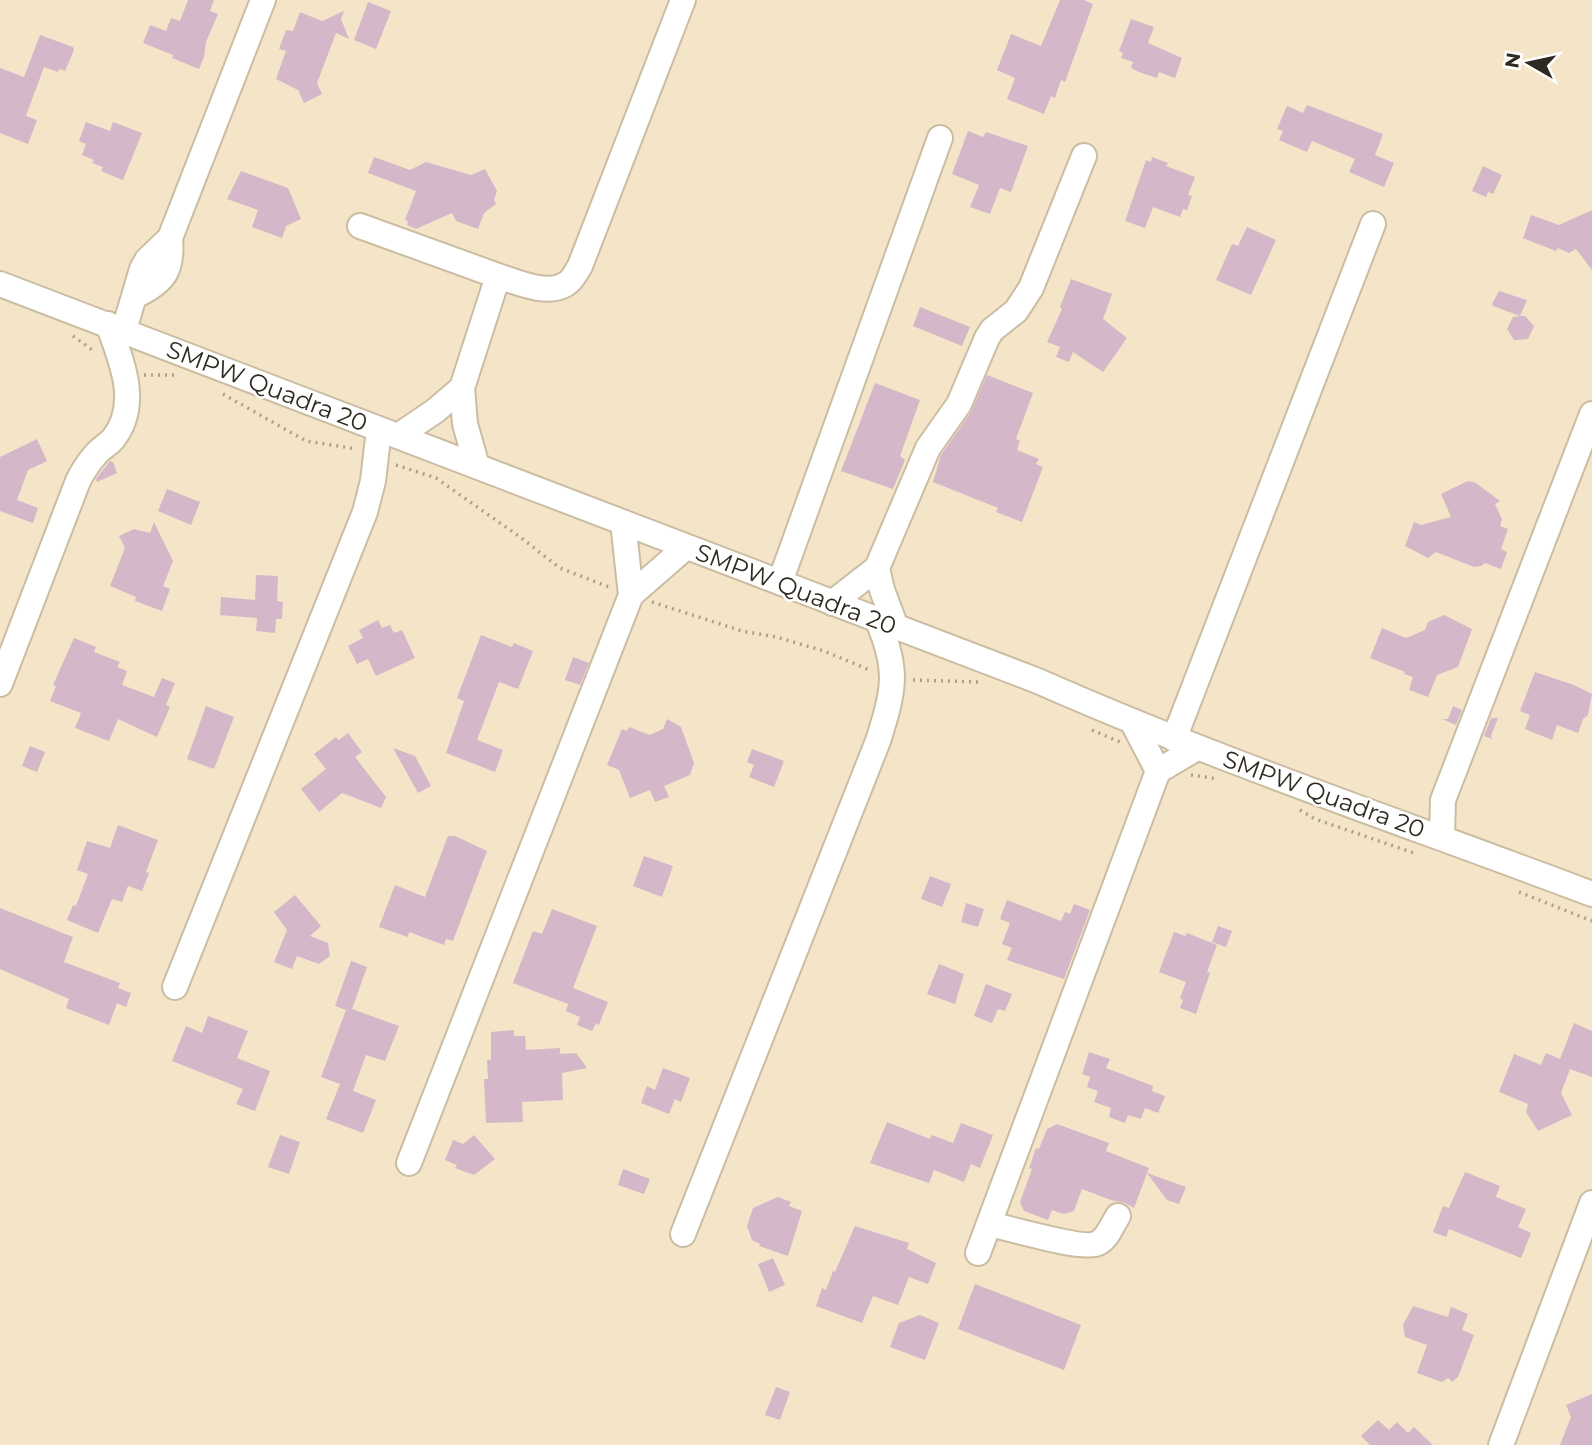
<svg xmlns="http://www.w3.org/2000/svg" width="1592" height="1445" viewBox="0 0 1592 1445" font-family="Montserrat,sans-serif">
  <rect width="100%" height="100%" fill="#f4e5c9"/>
  <path fill="#d4b7c8" d="M188,0H214L210,11L218,14L206,42L204,57L199,69L172,58L173,55L143,43L150,25L166,31L171,18L180,21Z
    M1060,0H1084L1093,4L1065,82L1061,80L1055,98L1051,96L1044,114L1007,99L1015,78L997,70L1011,34L1041,46Z
    M368,2L391,11L376,49L354,40Z
    M344,11L341,19L349,39L336,33L317,83L322,94L304,103L298,90L276,79L286,51L279,49L286,30L293,31L300,12L322,21Z
    M1131,19L1154,27L1148,43L1182,58L1175,78L1159,72L1157,78L1139,72L1131,68L1133,62L1121,58L1123,53L1119,51Z
    M40,35L73,47L74,50L65,71L59,69L58,72L44,67L26,116L37,120L28,144L0,133V68L24,77Z
    M1307,105L1383,134L1375,155L1394,163L1384,187L1349,172L1355,159L1312,141L1307,152L1279,140L1283,131L1277,129L1287,106L1303,113Z
    M86,122L110,131L113,122L142,133L123,180L101,171L103,167L92,163L94,160L82,155L86,144L79,141Z
    M968,131L983,137L986,132L1028,146L1011,192L1000,188L990,214L970,207L979,185L952,174Z
    M374,157L410,170L426,162L471,175L485,169L497,191L494,200L496,204L484,213L478,229L456,221L452,213L416,229L407,225L408,221L405,220L416,191L368,173Z
    M1152,157L1168,163L1166,166L1195,177L1188,195L1192,196L1187,210L1183,209L1180,217L1153,207L1145,228L1125,221L1146,160L1151,162Z
    M1483,166L1502,175L1493,194L1488,192L1486,197L1472,191Z
    M241,171L288,188L301,219L286,226L282,238L252,227L258,210L227,199Z
    M1592,210V270L1576,249L1569,253L1558,248L1556,251L1523,238L1531,215L1559,225Z
    M1247,227L1276,240L1251,295L1216,280L1232,244L1238,246Z
    M1071,279L1112,294L1103,319L1127,338L1103,372L1073,352L1069,362L1056,357L1060,347L1047,342L1062,309L1060,307Z
    M1499,291L1527,300L1520,316H1525L1534,326L1528,339L1514,340L1507,329L1513,317L1520,316L1493,306L1492,304Z
    M920,307L970,327L962,346L913,326Z
    M987,375L1033,393L1016,439L1020,441L1017,450L1039,459L1036,464L1043,467L1022,522L996,512L998,508L933,482L941,455L971,412Z
    M875,383L920,400L900,456L905,460L893,489L841,471Z
    M37,439L47,461L28,470L17,500L38,508L33,523L0,511V457Z
    M110,461L113,462L117,473L97,482L96,479Z
    M1468,481L1476,483L1500,501L1495,504L1502,519L1500,526L1508,529L1501,549L1507,552L1501,569L1485,563L1481,566L1474,567L1436,552L1428,558L1405,546L1414,522L1421,525L1451,517L1441,494Z
    M167,489L200,502L191,525L158,511Z
    M154,522L173,561L163,586L170,589L162,611L135,601L136,597L110,586L125,548L119,536L134,529L150,533Z
    M256,575L278,576L277,601L283,602L282,619H276L275,633L256,631L257,618L220,615L221,597L255,600Z
    M1444,615L1472,629L1458,667L1437,675L1428,697L1409,690L1413,677L1404,674L1405,672L1370,658L1382,628L1406,638L1425,630L1428,622Z
    M378,620L382,628L390,625L394,633L402,630L415,658L376,676L368,659L357,664L348,646L363,638L359,630Z
    M481,635L512,647L514,643L533,651L518,689L499,682L477,740L503,750L495,772L446,753L464,701L457,698Z
    M74,638L96,647L94,652L120,662L117,667L127,671L122,685L154,697L162,678L175,683L166,705L170,707L157,737L118,719L109,741L75,728L81,713L50,701L56,686L53,685Z
    M573,657L589,663L580,685L565,680Z
    M1535,672L1574,685L1592,694L1588,715L1583,719L1578,733L1557,725L1552,740L1525,729L1530,715L1520,711Z
    M206,706L234,717L214,769L187,759Z
    M1453,706L1462,710L1456,725L1442,719H1448Z
    M1491,718H1498L1491,736L1492,739L1484,736Z
    M667,719L681,727L694,763L690,775L664,786L669,797L655,802L650,790L630,798L619,770L607,765L622,729L627,731L629,727L650,735L663,729Z
    M348,733L362,752L355,757L386,797L381,808L342,793L319,812L301,789L326,769L314,754L336,737L339,740Z
    M30,746L45,752L37,772L22,766Z
    M393,748L415,756L431,786L418,793Z
    M752,749L784,761L774,787L749,777L754,765L747,762Z
    M118,825L158,840L146,872L149,873L142,891L128,886L122,902L112,899L98,933L67,920L73,905L76,906L88,874L77,870L87,841L110,848Z
    M448,836H455L487,851L453,941L446,939L444,945L409,932L408,937L379,927L395,885L425,897Z
    M644,856L673,866L662,897L633,886Z
    M930,876L951,884L942,907L921,899Z
    M295,895L321,926L310,936L328,943L330,956L319,964L297,956L292,969L274,962L287,930L274,912Z
    M1007,900L1061,921L1065,912L1070,914L1074,904L1090,910L1064,979L1007,960L1012,948L1002,944L1010,923L1000,919Z
    M966,903L984,909L978,927L961,922Z
    M0,908L73,937L64,962L120,983L118,988L131,993L126,1007L117,1003L109,1025L66,1008L69,999L0,969Z
    M552,909L597,926L573,988L608,1002L599,1025L596,1023L592,1031L577,1025L580,1017L566,1011L568,1004L513,983L533,931L542,934Z
    M1218,926L1232,931L1226,947L1212,942Z
    M1174,932L1185,936L1187,933L1217,945L1207,972L1210,973L1196,1014L1180,1008L1183,1000L1180,998L1186,982L1159,972Z
    M351,961L367,967L352,1009L399,1026L385,1061L366,1055L353,1091L376,1100L363,1133L326,1119L340,1084L321,1077L346,1010L335,1006Z
    M939,964L964,974L955,1004L927,994Z
    M986,984L1012,994L1005,1011L998,1009L992,1023L974,1016Z
    M208,1016L248,1031L237,1058L270,1071L255,1111L236,1104L243,1089L172,1061L186,1026L202,1033Z
    M1574,1023L1592,1031V1077L1570,1069L1561,1093L1572,1115L1538,1131L1526,1112L1528,1104L1499,1092L1514,1054L1541,1065L1546,1053L1560,1059Z
    M514,1030V1036H525L526,1050L560,1048V1054L576,1053L587,1068L562,1073L563,1100L522,1102L523,1122L486,1123L484,1079H488L487,1060H491V1032Z
    M1089,1052L1110,1059L1106,1068L1153,1086L1152,1091L1165,1096L1158,1113L1145,1108L1141,1119L1128,1115L1125,1123L1109,1117L1111,1108L1094,1102L1098,1091L1087,1087L1090,1077L1082,1074Z
    M663,1068L690,1078L681,1102L675,1099L669,1114L641,1103L647,1086L655,1090Z
    M887,1122L930,1139L932,1135L953,1143L961,1123L993,1135L980,1168L971,1164L964,1182L934,1170L929,1183L870,1163Z
    M1057,1124L1109,1143L1106,1151L1149,1168L1134,1208L1125,1203L1111,1200L1082,1189L1074,1211L1064,1214L1052,1210L1048,1220L1024,1211L1020,1202L1032,1169L1029,1168L1036,1148L1039,1149L1047,1129Z
    M280,1135L300,1142L289,1174L268,1167Z
    M474,1135L495,1159L474,1175L455,1168L457,1165L445,1160L453,1140L463,1144Z
    M623,1169L650,1179L644,1194L618,1185Z
    M1465,1172L1500,1186L1496,1197L1526,1209L1518,1227L1531,1233L1521,1258L1449,1229L1446,1237L1433,1232L1443,1206L1449,1208Z
    M1147,1173L1186,1187L1179,1204L1167,1200Z
    M778,1197L791,1202L789,1206L802,1211L788,1256L759,1246L760,1244L752,1240L747,1226L753,1208Z
    M855,1226L909,1243L907,1249L936,1263L928,1284L909,1277L898,1305L873,1296L862,1323L816,1306L822,1288L826,1290L833,1271L835,1272Z
    M773,1258L785,1285L769,1292L758,1264Z
    M975,1284L1081,1325L1064,1370L958,1329Z
    M1413,1306L1448,1317L1451,1307L1468,1314L1462,1330L1474,1335L1458,1377L1452,1382L1448,1378L1442,1382L1417,1373L1427,1345L1405,1337L1403,1325Z
    M920,1315L939,1323L925,1360L890,1347L899,1323Z
    M776,1387L790,1392L780,1420L765,1415Z
    M1592,1394V1445H1560L1571,1417L1566,1405Z
    M1378,1420L1389,1430L1397,1422L1408,1433L1414,1427L1433,1445H1370L1361,1436Z"/>
  <g fill="none" stroke-linecap="round" stroke-linejoin="round">
    <defs>
      <path id="minor" d="M360,226L498,276
        M0,284L1038,681C1219,761 1407,824 1592,894
        M135,296C164,282 173,271 170,238
        M124,330L142,269L147,260L170,238L263,0
        M398,436L435,411L462,388
        M477,466L465,424L462,388L498,276C517,282 547,296 566,284C573,280 576,272 580,266L683,0
        M877,568L882,590L896,627
        M780,582L940,138
        M631,595L686,547
        M832,603L877,568L928,448L959,404L987,338L992,330L1016,311L1031,288L1084,156
        M0,684L78,481C83,471 89,462 96,454C101,448 108,445 113,439C141,404 121,360 108,324
        M1133,723L1158,771
        M1174,739L1373,224
        M1442,837L1443,800L1592,414
        M175,987L365,512L373,481L379,429
        M409,1163L631,595L623,522
        M989,1224C1009,1228 1084,1251 1098,1243C1108,1238 1112,1225 1118,1216
        M683,1234L878,741C894,690 899,671 878,621
        M978,1253L1158,771L1197,748
        M1501,1445L1592,1203"/>
    </defs>
    <use href="#minor" stroke="#cbbda1" stroke-width="28"/>
    <path stroke="#aba08a" stroke-width="3.5" stroke-dasharray="2 5" stroke-linecap="butt" d="M73,336L95,352
      M144,375H174
      M223,394L306,441L357,449
      M396,465L436,478L520,537L560,568L609,587
      M652,602L742,631L776,637L824,651L872,671
      M913,680L978,682
      M1092,730L1120,742
      M1191,775L1218,779
      M1300,810L1315,819L1417,854
      M1519,892L1592,921"/>
    <use href="#minor" stroke="#fff" stroke-width="24"/>
  </g>
  <g text-anchor="middle" dominant-baseline="central" stroke-width="5" stroke-linejoin="round" paint-order="stroke">
    <g font-size="24" fill="#2f2a1f" stroke="#fff">
      <text transform="translate(267 386) rotate(21)">SMPW Quadra 20</text>
      <text transform="translate(796 589) rotate(21)">SMPW Quadra 20</text>
      <text transform="translate(1324 794) rotate(20)">SMPW Quadra 20</text>
    </g>
  </g>
  <g transform="translate(1529 63) rotate(279)" stroke="#ffffff" stroke-width="5" paint-order="stroke">
  <path d="M0-5L12 26L0 18L-12 26Z" fill="#2f2a1f"/>
  <text y="-10" font-size="19" font-weight="bold" text-anchor="middle" fill="#2f2a1f">N</text>
  </g>
</svg>
